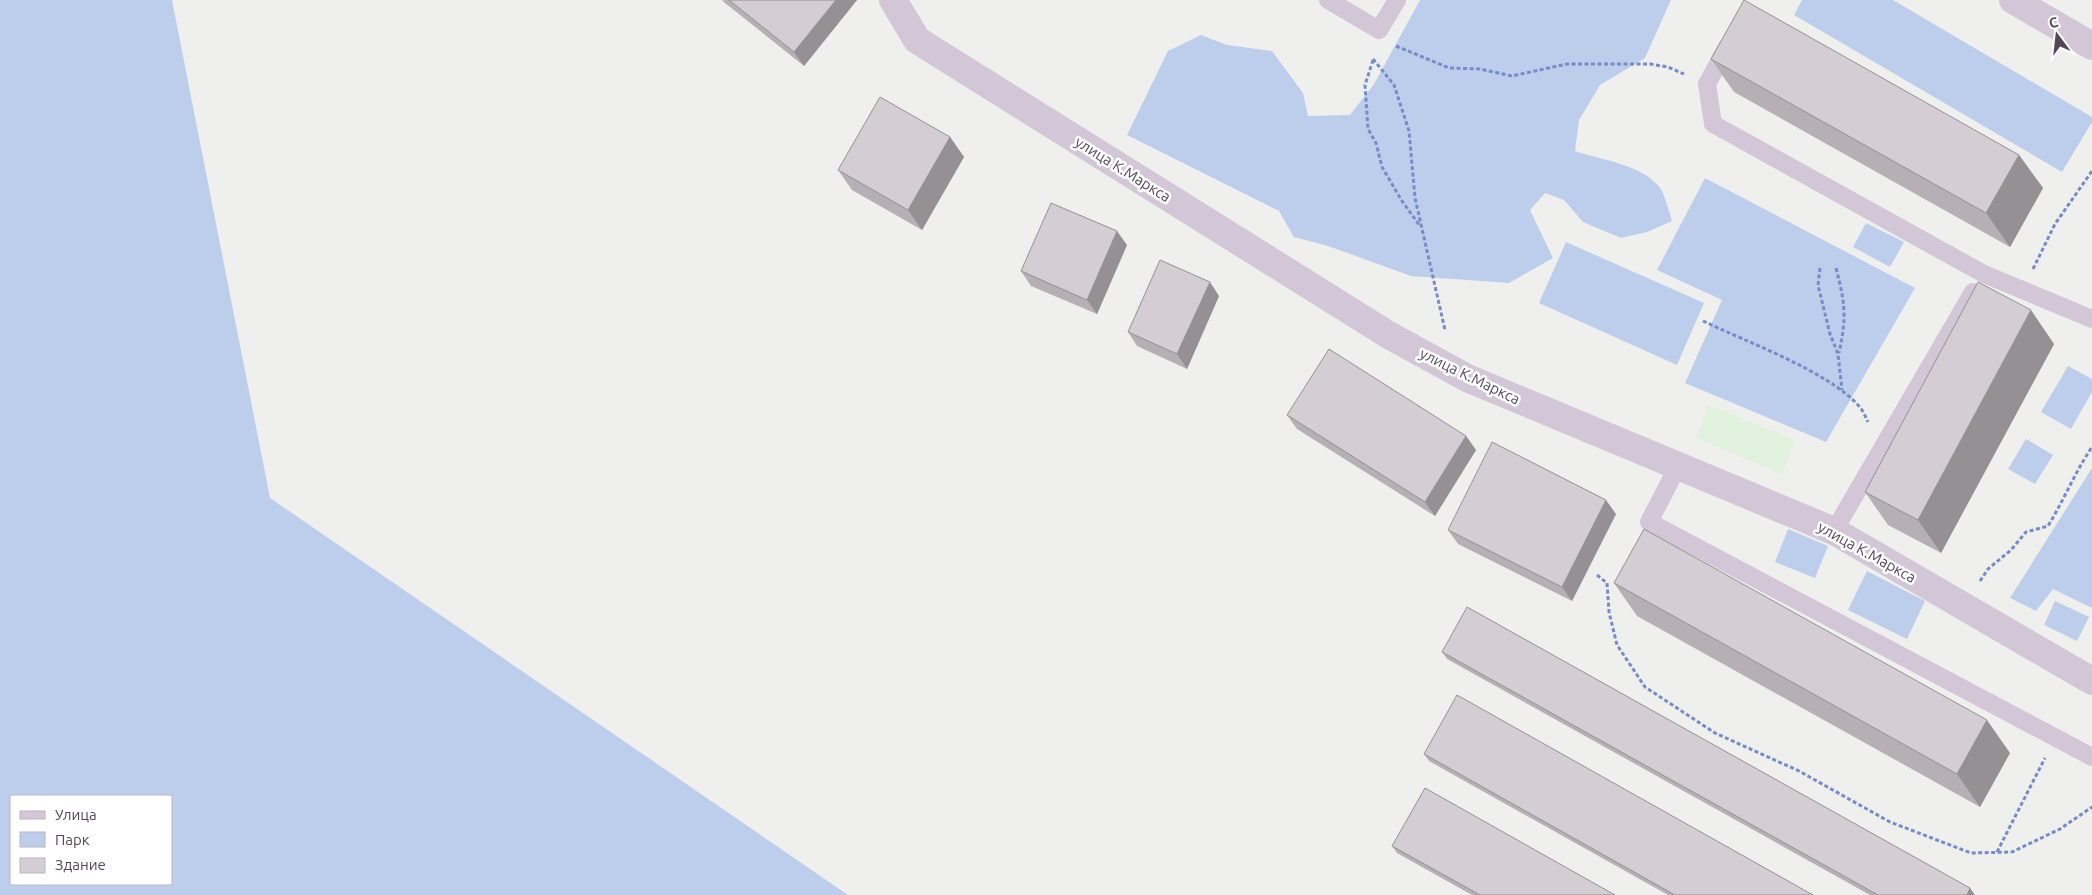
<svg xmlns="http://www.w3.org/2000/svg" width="2092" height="895" viewBox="0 0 2092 895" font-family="Ubuntu,sans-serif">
  <rect width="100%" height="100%" fill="#eff0ed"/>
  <path fill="#bdceec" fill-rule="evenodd" d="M0,0H172L270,498L848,895H0ZM11,796H171V884H11Z
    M1420,0H1671L1645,58L1600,85L1579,120L1575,151C1601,160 1647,165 1662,191C1666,200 1669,211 1672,221L1647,232L1621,238L1583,222L1564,200L1545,193L1530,210L1553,258L1509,283L1411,276L1328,246L1294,237L1279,211L1127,135L1168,51L1201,35L1227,45L1272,51L1303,93L1308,116L1350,115L1374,84Z
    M1802,0H1893L2092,117V122L2062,172L1794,15Z
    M1705,178L1915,288L1826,442L1685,383L1722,300L1657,270Z
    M1866,223L1904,242L1890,267L1853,247Z
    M1566,242L1704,303L1677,365L1539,303Z
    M2068,366L2092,379V392L2071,429L2041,412Z
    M2026,439L2053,455L2035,484L2008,469Z
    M2092,468V608L2053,589L2036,611L2010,598Z
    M1788,529L1828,546L1815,578L1775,562Z
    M1867,571L1925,601L1907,639L1848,610Z
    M2055,601L2089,617L2077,641L2044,625Z"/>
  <path fill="#e0f1de" d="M1708,405L1795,440L1782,474L1696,438Z"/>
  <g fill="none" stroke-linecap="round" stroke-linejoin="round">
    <path stroke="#778ac9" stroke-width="3" stroke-dasharray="4 2.5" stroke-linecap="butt" d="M1396,46L1449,68L1480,69L1512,76L1567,64H1650L1668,67L1684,74
      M1373,59L1394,85L1409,131L1415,198L1445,330
      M1373,60L1365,85L1368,129L1376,143L1382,167L1402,201L1420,226
      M1820,268L1818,285L1830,334L1838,354L1842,390
      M1836,268C1845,303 1847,316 1839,353
      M2033,269L2055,224L2092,171
      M1703,321C1747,342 1827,371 1858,405C1863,410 1865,416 1868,422
      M1597,575L1607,583L1609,612L1617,645L1645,687L1715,733L1799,771L1890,822L1971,853L2012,852L2060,829L2092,807
      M1980,581L1988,569L2011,550L2026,532L2048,526C2064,500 2075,472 2092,447
      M1997,852L2045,758"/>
    <path stroke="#d3c7d7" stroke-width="18" d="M1328,0L1379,30L1397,0
      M1727,47L1707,84L1713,124L1984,274L2092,319
      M1677,468L1649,522L2092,757
      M1834,531L1973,292"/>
    <path stroke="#d3c7d7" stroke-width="28" d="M893,0L917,40L1387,334L1467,378L1834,531L2092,681"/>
    <path stroke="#d3c7d7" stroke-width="28" d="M2013,0L2092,46"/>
  </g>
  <path fill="#b6b0b6" d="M722,0H857L804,66L725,3Z
    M1711,59L2019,155L2043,188L2010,247L1734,92Z
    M950,137L964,157L922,230L852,190L838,170Z
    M1127,245L1097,314L1031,286L1021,271Z
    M1219,296L1187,369L1137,346L1128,332Z
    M2054,344L1941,553L1888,525L1865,492Z
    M1287,415L1466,436L1476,450L1435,516L1297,429Z
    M1616,514L1572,601L1458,544L1448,530Z
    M1614,583L2010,753L1980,807L1637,616Z
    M1442,652L1975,895H1870L1447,659Z
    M1424,754L1813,895H1668L1429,761Z
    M1392,846L1615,895H1472L1397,853Z"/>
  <path fill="#949094" d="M836,0H857L804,66L794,52Z
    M950,137L964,157L922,230L908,210Z
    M2019,155L2043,188L2010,247L1986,213Z
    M1117,231L1127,245L1097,314L1087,300Z
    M1210,282L1219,296L1187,369L1177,354Z
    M2031,310L2054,344L1941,553L1918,520Z
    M1466,436L1476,450L1435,516L1425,502Z
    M1606,500L1616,514L1572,601L1562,587Z
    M1987,720L2010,753L1980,807L1957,774Z
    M1970,888L1975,895H1967Z"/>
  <path fill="#d4cdd4" stroke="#949094" d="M729,0H836L794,52Z
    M1744,0L2019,155L1986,213L1711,59Z
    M880,97L950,137L908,210L838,170Z
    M1051,203L1117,231L1087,300L1021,271Z
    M1160,260L1210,282L1177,354L1128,332Z
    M1978,282L2031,310L1918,520L1865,492Z
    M1329,349L1466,436L1425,502L1287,415Z
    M1492,442L1606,500L1562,587L1448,530Z
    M1644,529L1987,720L1957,774L1614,583Z
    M1467,607L1970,888L1967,895H1878L1442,652Z
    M1457,695L1813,895H1675L1424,754Z
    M1425,788L1615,895H1480L1392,846Z"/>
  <g text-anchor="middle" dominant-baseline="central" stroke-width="5" stroke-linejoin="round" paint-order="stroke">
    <g font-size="15" fill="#55475a" stroke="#fff">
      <text transform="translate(1123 169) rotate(32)">улица К.Маркса</text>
      <text transform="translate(1470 376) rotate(26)">улица К.Маркса</text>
      <text transform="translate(1867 552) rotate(29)">улица К.Маркса</text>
    </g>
  </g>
  <rect x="10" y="795" width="162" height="90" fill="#ffffff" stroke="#bbb5bd"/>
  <rect x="20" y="811" width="25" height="8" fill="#d3c7d7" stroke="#bbb5bd"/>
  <text x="55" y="820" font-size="15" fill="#55475a">Улица</text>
  <rect x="20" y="832" width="25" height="15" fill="#bdceec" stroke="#bbb5bd"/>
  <text x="55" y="845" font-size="15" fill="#55475a">Парк</text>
  <rect x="20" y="858" width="25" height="15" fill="#d4cdd4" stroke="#bbb5bd"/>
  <text x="55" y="870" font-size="15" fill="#55475a">Здание</text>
  <g transform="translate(2057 35) rotate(345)" stroke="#ffffff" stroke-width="4" paint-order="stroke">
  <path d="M0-4L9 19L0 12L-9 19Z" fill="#55475a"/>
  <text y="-8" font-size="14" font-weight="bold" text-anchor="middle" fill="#55475a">С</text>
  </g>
</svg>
